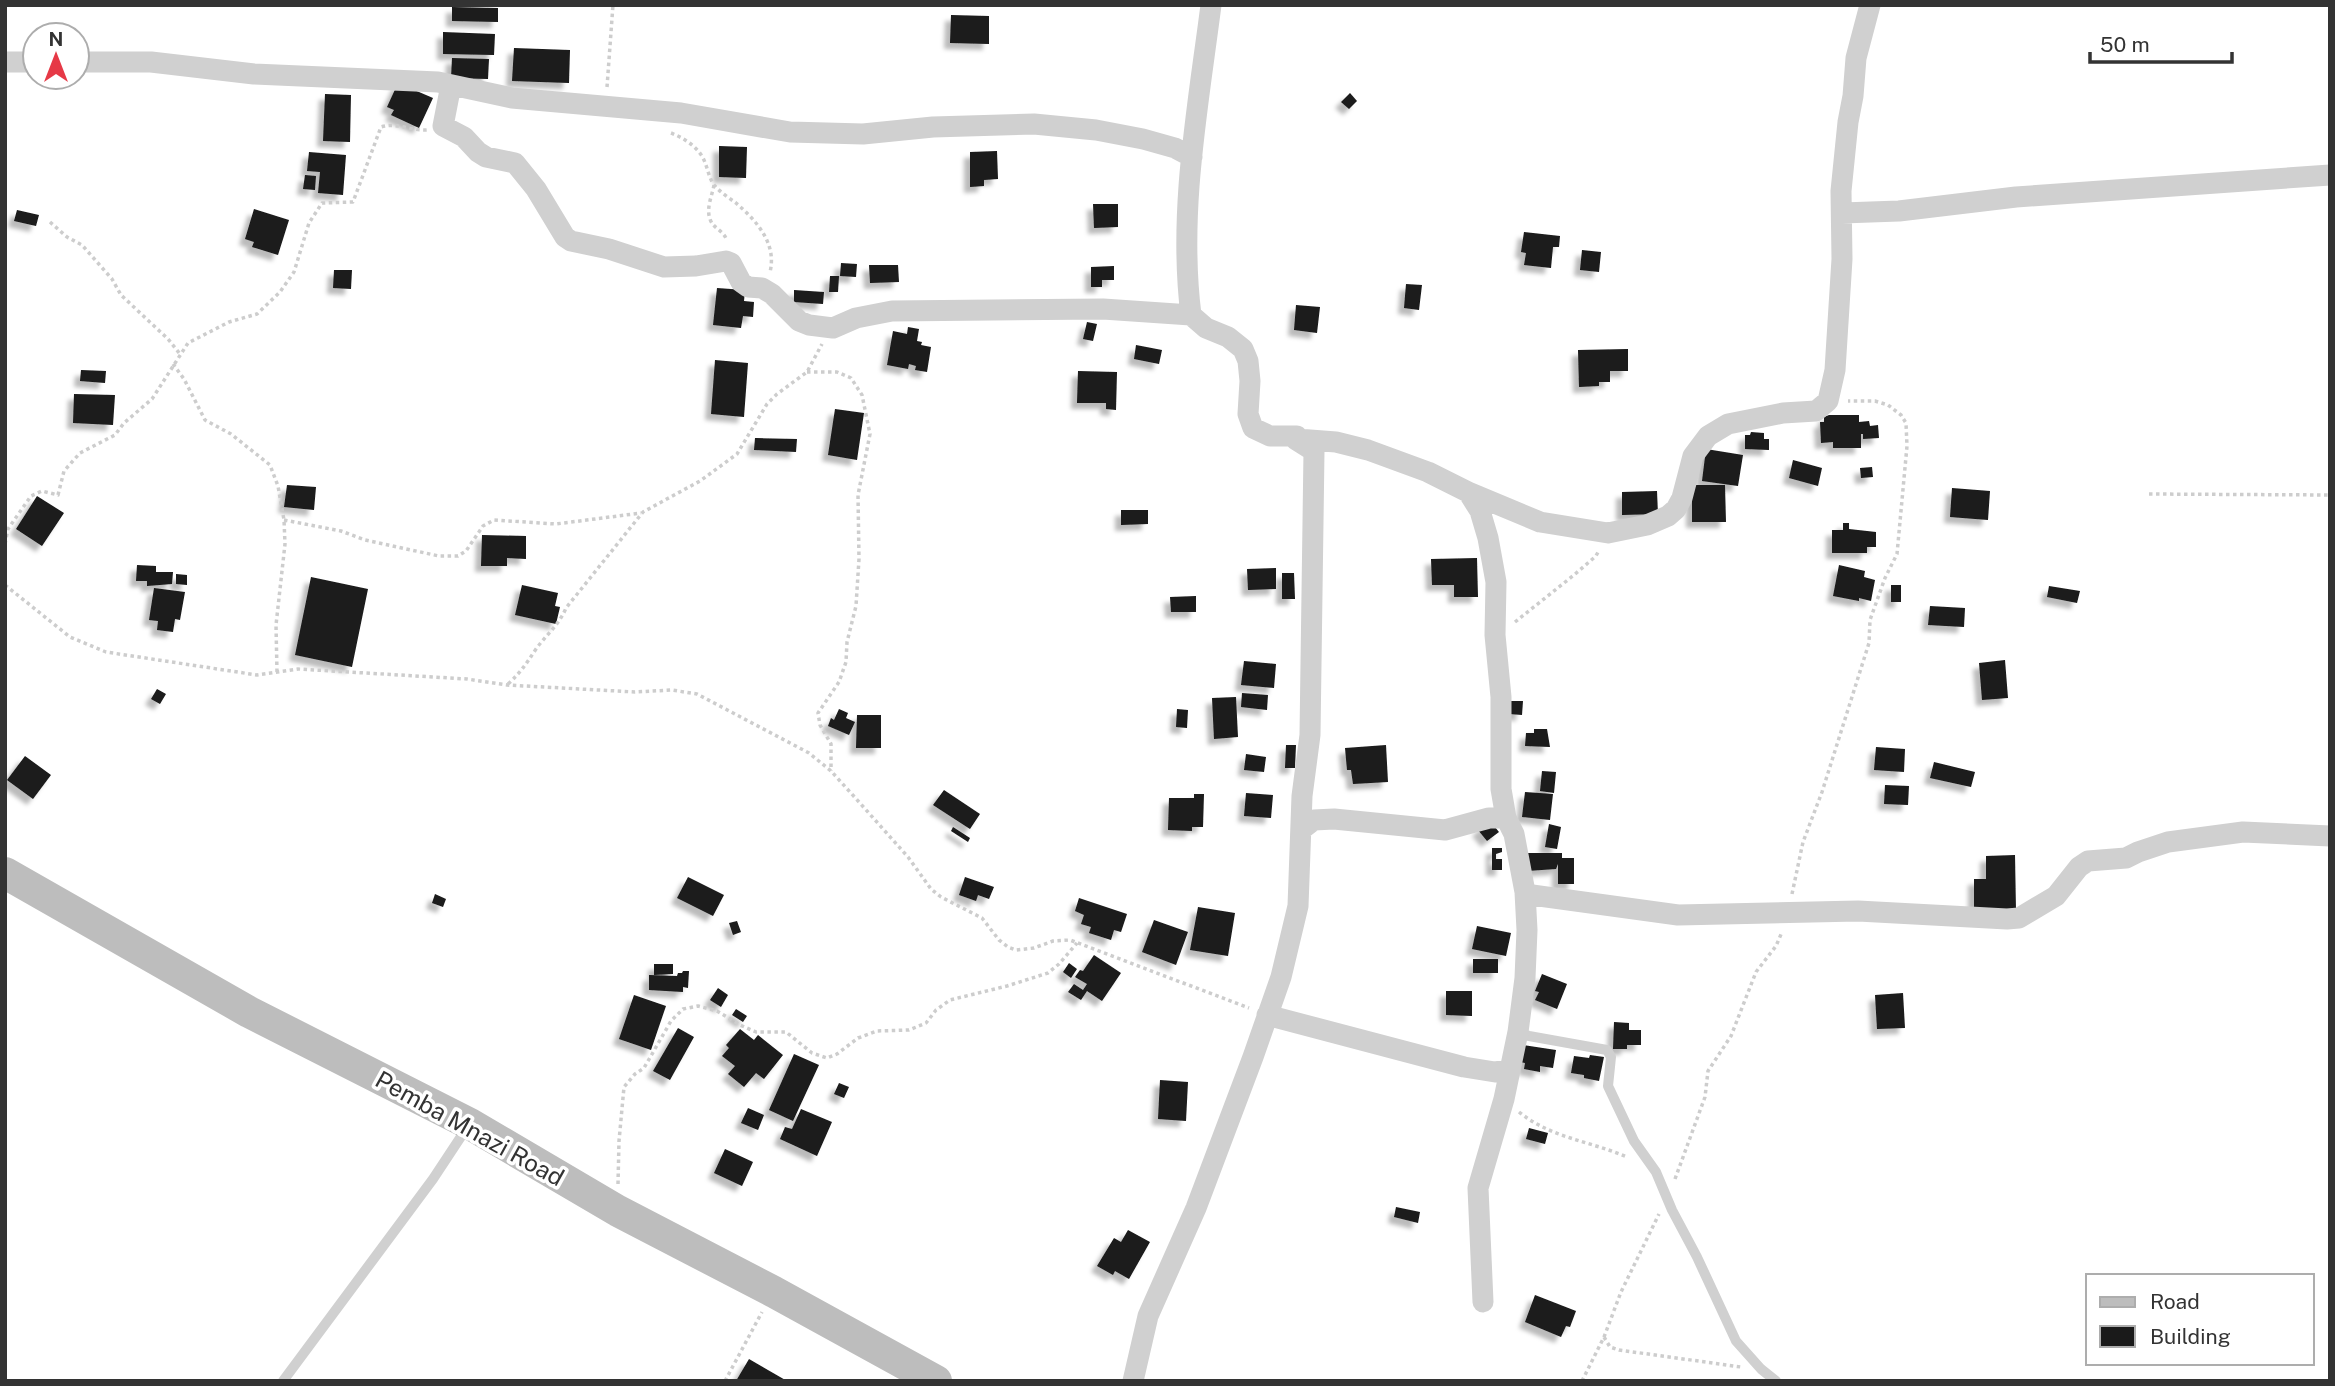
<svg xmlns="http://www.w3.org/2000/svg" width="2335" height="1386" viewBox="0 0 2335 1386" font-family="'Public Sans',sans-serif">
  <defs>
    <filter id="shadow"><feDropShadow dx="-6" dy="6" stdDeviation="2" flood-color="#0004"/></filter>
  </defs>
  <rect width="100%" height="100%" fill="#fff"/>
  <path fill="#1a1a1a" filter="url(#shadow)" d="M452,7L498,8V22L452,21Z
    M951,15L989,16V44L950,43Z
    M443,32L495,34L494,55L443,54Z
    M514,48L570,50L569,83L512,81Z
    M452,58L489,59L488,79L451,78Z
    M398,83L433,98L419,128L391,115L394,110L387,107Z
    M1350,93L1357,101L1349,109L1341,102Z
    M325,94L351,95L350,142L323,141Z
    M719,146L747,147L746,178L719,177Z
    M997,151L998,179L984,180V186L970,187V152Z
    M309,152L346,155L343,195L318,193L320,172L307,171Z
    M305,175L316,176L315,190L303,189Z
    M1093,204H1118V227L1094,228Z
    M254,209L289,220L278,255L252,247L254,242L245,239Z
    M17,210L39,215L36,226L14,221Z
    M1524,232L1560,236L1559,247H1553L1551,268L1524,265L1526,253L1521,252Z
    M1582,250L1601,252L1599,272L1580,270Z
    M841,263L857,264L856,277L840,276Z
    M869,265H898L899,282L870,283Z
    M1114,266V280H1102V287H1091V267Z
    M334,270H352L351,289L333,288Z
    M830,276H839L838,292H829Z
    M1406,284L1422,285L1419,310L1404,308Z
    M717,288L745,290L744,301L754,302L753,317L743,316L741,328L713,325Z
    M794,290L824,292L823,304L794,302Z
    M1296,305L1320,307L1317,333L1294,330Z
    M1087,322L1097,324L1093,341L1083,339Z
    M908,327L919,329L917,341L922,342L921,345L931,347L927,372L915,370L916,366L909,364L908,369L887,365L893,331L907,334Z
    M1136,345L1162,350L1159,364L1134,359Z
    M1628,349V371H1610V382H1599V386L1579,387L1578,350Z
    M715,360L748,363L744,417L711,414Z
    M81,370L106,371L105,383L80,381Z
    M1078,371L1117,372L1116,410L1106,409V403H1077Z
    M74,394L115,395L113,425L73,423Z
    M835,409L864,413L857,460L828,455Z
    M1829,415H1859V422L1869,421L1870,426L1878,425L1879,438L1863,439V434H1861V448H1833V442L1821,443L1820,422H1824V417Z
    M1751,432L1764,433V439H1769V450L1745,449V435H1750Z
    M755,438L797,439L796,452L754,450Z
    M1706,449L1743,455L1738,486L1702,481Z
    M1793,460L1822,468L1818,486L1789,478Z
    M1872,467L1873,477L1861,478L1860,468Z
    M287,485L316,487L314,510L284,507Z
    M1692,485H1725L1726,522H1692Z
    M1952,488L1990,491L1988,520L1950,517Z
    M1657,491L1658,514L1622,515V492Z
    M37,496L64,513L42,546L16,529Z
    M1121,510H1148V524L1121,525Z
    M1843,523H1849V529L1876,532V547H1867V553H1832V530H1843Z
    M482,535L526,536V559L507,558V566H481Z
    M1477,558L1478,597H1454V585H1432L1431,559Z
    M137,565L156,566V572H173L172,584L147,586V581H136Z
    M1839,565L1865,571L1864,577L1875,580L1871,601L1859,598V601L1833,596Z
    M1276,568V589L1248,590L1247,569Z
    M1282,573H1294L1295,599H1282Z
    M176,574L187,575V585L176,584Z
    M311,577L368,589L352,667L295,655Z
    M522,585L558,593L555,606L560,607L556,624L515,615Z
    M1891,585H1901V602H1891Z
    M2049,586L2080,591L2077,603L2047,597Z
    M154,588L185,592L180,620L175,619L173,632L157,630L158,621L149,620Z
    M1196,596V612H1171L1170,597Z
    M1930,606L1965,608L1964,627L1928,625Z
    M2005,660L2008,698L1982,700L1979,663Z
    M1244,661L1276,664L1274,688L1241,685Z
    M157,689L166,694L160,704L151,699Z
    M1242,693L1268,695L1267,710L1241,707Z
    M1236,697L1238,737L1214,739L1212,698Z
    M1510,701H1523L1522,715L1509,714Z
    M839,709L848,713L846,718L855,722L849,735L828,726L831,718L834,720Z
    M1177,709L1188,710L1187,728L1176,727Z
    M857,715H881V748H856Z
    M1534,729H1547L1550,747L1525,746L1526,733H1534Z
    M1286,745H1296L1295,768H1285Z
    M1386,745L1388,782L1353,784L1351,770H1347L1345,748Z
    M1876,747L1905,749L1904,772L1874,770Z
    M1246,754L1266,757L1264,772L1244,770Z
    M25,756L51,775L33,799L7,780Z
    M1934,762L1975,772L1971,787L1930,778Z
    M1542,771L1556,772L1554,793L1540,791Z
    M1885,785L1909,786L1908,805L1884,804Z
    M944,790L980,814L970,829L933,805Z
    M1525,792L1553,794L1550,820L1522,817Z
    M1246,793L1273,795L1271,818L1244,816Z
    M1194,794H1204L1203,827H1192V831L1168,830L1169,798H1194Z
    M1490,821L1499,832L1487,841L1478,830Z
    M1549,824L1561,827L1557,849L1545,847Z
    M953,827L970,838L968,842L951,831Z
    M1492,848H1502V852L1496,854V859H1502V870H1492Z
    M1527,853H1562V858H1574V884H1558V864L1556,869L1527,871Z
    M2015,855L2016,911H1996V908H1974V879H1986V856Z
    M688,877L724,895L713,916L677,898Z
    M965,877L994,887L989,899L978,895L976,901L959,895Z
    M435,894L446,899L443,907L432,903Z
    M1079,898L1127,914L1121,932L1114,930L1111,940L1089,933L1091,927L1081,924L1084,915L1075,911Z
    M1198,907L1235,913L1228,956L1190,950Z
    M1154,920L1188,932L1176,965L1142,952Z
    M737,921L741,932L733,935L729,923Z
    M1477,926L1511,933L1506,956L1472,949Z
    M1094,955L1121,973L1102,1001L1087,991L1081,1000L1068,992L1074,984L1083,990L1087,984L1075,977L1080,970L1083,971Z
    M1473,959H1498V973H1473Z
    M1069,963L1077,969L1071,978L1063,972Z
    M654,964H673V974L654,975Z
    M683,971H689L688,988L683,987V992L649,990V975L677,976L678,973H682Z
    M1542,974L1567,984L1557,1009L1535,1000L1539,992L1535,991Z
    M718,988L728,995L721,1007L710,1000Z
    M1446,991H1472V1016L1446,1015Z
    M1903,993L1905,1028L1877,1029L1875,995Z
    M634,995L666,1006L651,1050L619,1039Z
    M736,1009L747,1016L743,1022L732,1015Z
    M1614,1022L1629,1023V1030H1641V1045H1627V1049H1613Z
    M678,1028L694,1037L670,1080L653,1071Z
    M740,1029L754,1040L758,1035L783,1055L764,1079L756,1073L744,1087L728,1074L735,1066L722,1056L729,1048L726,1045Z
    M1523,1045L1556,1050L1553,1068L1540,1066V1072L1524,1069L1525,1063L1520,1062Z
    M794,1054L819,1065L793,1121L769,1110Z
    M1590,1055L1604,1057L1599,1081L1584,1078V1075L1571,1073L1574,1056L1589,1058Z
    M1160,1080L1188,1082L1186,1121L1158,1119Z
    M839,1083L849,1087L844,1098L834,1094Z
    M748,1108L764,1115L758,1130L741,1123Z
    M801,1109L832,1122L817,1156L780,1139L785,1127L792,1129Z
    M1529,1128L1548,1133L1545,1144L1526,1139Z
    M725,1149L753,1162L742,1186L714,1173Z
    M1396,1207L1420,1212L1418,1223L1394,1217Z
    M1128,1230L1150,1242L1129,1279L1115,1271L1113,1275L1097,1266L1114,1238L1121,1242Z
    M1535,1295L1576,1311L1570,1327L1566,1326L1561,1337L1525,1322Z
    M749,1359L787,1381H736Z"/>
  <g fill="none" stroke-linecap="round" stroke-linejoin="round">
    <path stroke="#cdcdcd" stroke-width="3.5" stroke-dasharray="3.5 3.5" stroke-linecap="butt" d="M607,87L613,5
      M671,133C684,138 698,147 704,160C708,169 709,179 715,186C720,192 729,198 736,203C757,221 777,244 770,272
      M714,185C712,196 706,208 710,219C713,229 724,230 727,241
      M50,222L67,237L82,245L112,279L121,295L168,339L180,354
      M173,364L184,379L205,420L231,434L270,465L278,486L284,520L285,544L276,625L277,672
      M807,372H837L851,378L862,395L870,434L858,495L859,559L856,606L847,642L846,662L839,682L818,713L820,725L831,744V771
      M2149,494L2330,495
      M284,520L341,531L365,540L439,556H458L466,551L483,526L494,520L556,524L641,513
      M5,544L8,529L31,496L42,491L58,495L64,471L80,453L115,435L124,423L152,399L188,343L229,322L257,314L280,292L294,272L309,223L322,203L353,202L381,127C397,122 411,131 427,130
      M5,585L70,637L106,652L257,675L298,669L467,679L507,685L635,692L672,690L697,694L809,753L831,771L859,802L908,857L931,889L941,897L982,918L999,940L1008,947L1016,950L1034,948L1053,941L1070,940L1249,1008
      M1515,622L1574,575L1596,556L1599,550
      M508,684C521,672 526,664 536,649C546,635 559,625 566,608L643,512L700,481L737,454L767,404L777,394L807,372L822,344
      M1792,894L1803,842L1822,792L1869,643L1870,620L1885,578L1897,554L1907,446L1906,423L1901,415L1888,405L1875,401H1848
      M1519,1112C1551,1138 1590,1141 1627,1157
      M1675,1179L1705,1097L1708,1071L1731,1036L1756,972L1776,946L1782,932
      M618,1184L619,1141L624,1087L635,1074L644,1068L671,1021L683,1009L698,1006L717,1011L740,1025L756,1032H786L812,1053L827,1058L837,1054L858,1038L877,1031L909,1030L926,1023L936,1010L950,1000L1007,986L1048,973L1059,964L1077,943
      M1604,1337L1610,1347L1619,1350L1741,1367
      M725,1381L762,1312
      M1582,1381L1604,1337L1621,1292L1659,1214"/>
    <path stroke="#d0d0d0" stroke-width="10" d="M1518,1032L1529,1036L1607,1050L1611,1057L1608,1086L1634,1141L1656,1172L1672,1210L1697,1257L1736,1341L1761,1369L1776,1381
      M283,1381L433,1179L468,1126"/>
    <path stroke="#d0d0d0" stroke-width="21" d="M5,62H35
      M77,62H151L254,74L438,82L512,98L681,113L790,132L863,134L933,127L1034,124L1096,130L1143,139L1175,148L1192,157
      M451,85L443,126L464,137L478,152L486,157L515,163L536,189L565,237L571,241L609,249L664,267L696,266L726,261L731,263L741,282L748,287L762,288L772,294L799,321L809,325L833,328L856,318L892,311L1103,309L1191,315
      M1842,213L1899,211L2016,197L2330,175
      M1297,439L1336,442L1368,450L1428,472L1468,492L1480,511L1488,538L1496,582L1495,635L1501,697V789L1506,818L1514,834L1525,892L1527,930L1525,978L1518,1032L1504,1099L1478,1188L1483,1302
      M1468,492L1540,522L1608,533L1647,525L1668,516L1676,509L1682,498L1693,456L1708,436L1728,424L1783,413L1816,411L1828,401L1835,370L1842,259L1841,191L1848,122L1853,96L1856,58L1870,5
      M1301,830L1314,820L1334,819L1445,830L1489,818H1506
      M1525,892L1532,895L1678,915L1858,911L2007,919L2019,918L2056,896L2079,867L2088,861L2126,858L2138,852L2168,842L2243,832L2330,836
      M1267,1015L1464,1067L1495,1072L1509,1070
      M1133,1381L1148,1316L1196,1208L1253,1057L1281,977L1298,906L1302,796L1310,735L1314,451L1295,439L1297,436H1270L1253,428L1248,414L1250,381L1248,361L1243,349L1228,337L1206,328L1191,315C1178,212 1198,107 1211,5"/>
    <path stroke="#bdbdbd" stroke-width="32" d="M5,873L249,1012L470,1124L618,1211L774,1292L936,1381"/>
  </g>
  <g text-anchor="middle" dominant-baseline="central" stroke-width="7" stroke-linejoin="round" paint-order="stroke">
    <g font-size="24" fill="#333" stroke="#fff">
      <text transform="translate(470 1128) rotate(29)">Pemba Mnazi Road</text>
    </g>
  </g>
  <rect width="2335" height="1386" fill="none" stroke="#333333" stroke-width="14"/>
  <rect x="2086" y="1274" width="228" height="91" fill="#ffffff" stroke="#adadad" stroke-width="2"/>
  <rect x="2100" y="1297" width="35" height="10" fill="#bdbdbd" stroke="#adadad" stroke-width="2"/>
  <text x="2150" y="1309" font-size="21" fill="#333333">Road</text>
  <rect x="2100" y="1326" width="35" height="21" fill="#1a1a1a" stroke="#adadad" stroke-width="2"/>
  <text x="2150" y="1344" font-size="21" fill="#333333">Building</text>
  <g transform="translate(56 56)"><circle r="33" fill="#ffffff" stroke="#adadad" stroke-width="2"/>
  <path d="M0-5L12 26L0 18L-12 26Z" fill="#e63946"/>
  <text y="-10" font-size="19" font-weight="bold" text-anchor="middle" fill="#333333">N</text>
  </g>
  <path d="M2090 52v10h142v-10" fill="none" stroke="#333333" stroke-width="3.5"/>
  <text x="2100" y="52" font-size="21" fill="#333333" stroke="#ffffff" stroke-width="5" paint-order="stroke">50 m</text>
</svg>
